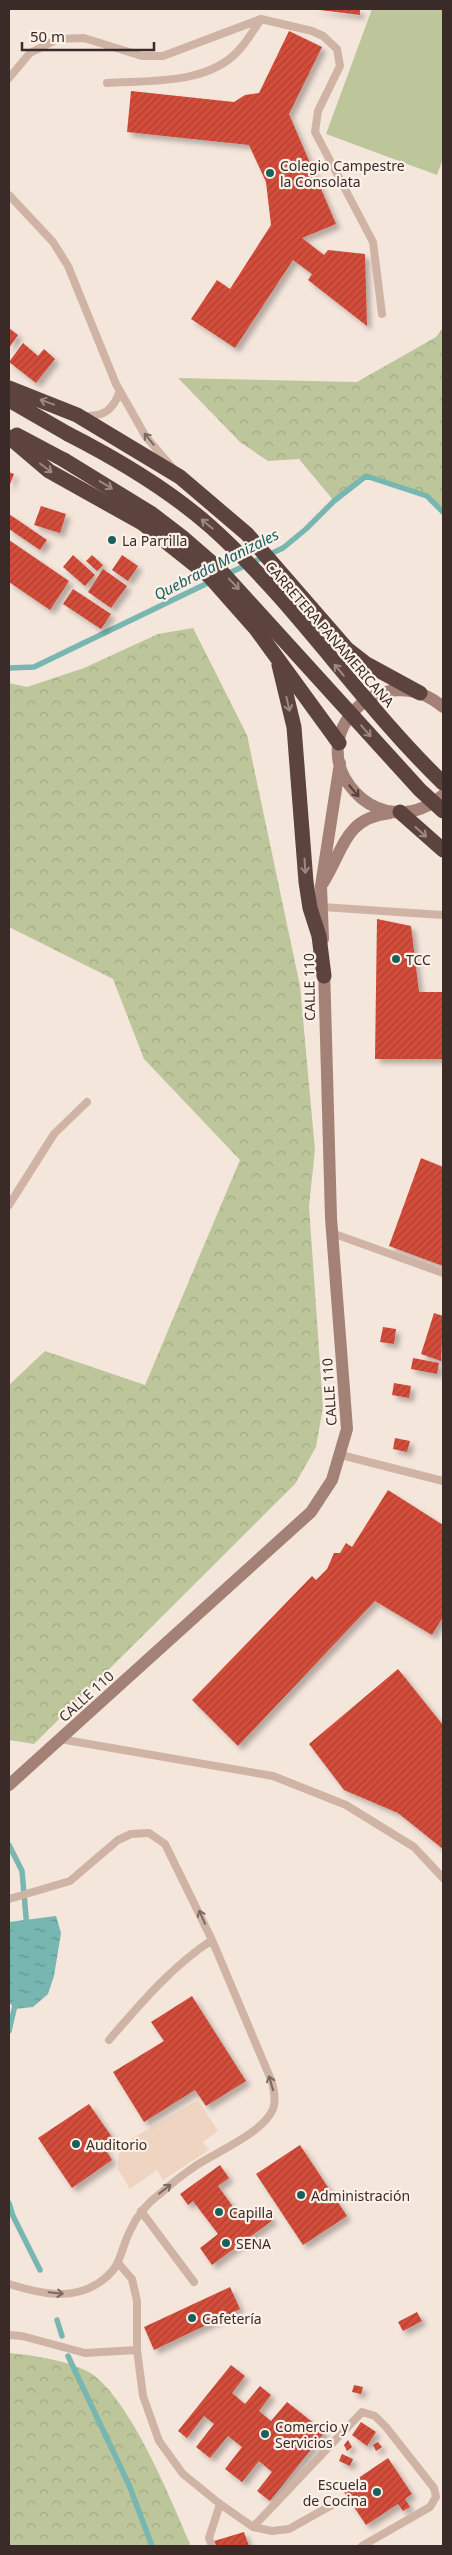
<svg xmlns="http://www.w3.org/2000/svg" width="452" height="2555" viewBox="0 0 452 2555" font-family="'Noto Sans',sans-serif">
  <defs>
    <pattern id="forest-crowns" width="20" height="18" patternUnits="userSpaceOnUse" patternTransform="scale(1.25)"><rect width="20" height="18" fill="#bcc69a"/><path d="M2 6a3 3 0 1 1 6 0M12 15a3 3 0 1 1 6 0" fill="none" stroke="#a2aa85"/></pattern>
    <pattern id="water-ripples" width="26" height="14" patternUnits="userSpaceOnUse" patternTransform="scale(1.25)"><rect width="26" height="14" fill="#77b6b1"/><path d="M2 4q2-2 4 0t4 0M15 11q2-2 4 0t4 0" fill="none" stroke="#639490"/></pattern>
    <pattern id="building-hatch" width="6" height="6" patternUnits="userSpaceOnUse" patternTransform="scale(1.25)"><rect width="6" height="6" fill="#d44d3b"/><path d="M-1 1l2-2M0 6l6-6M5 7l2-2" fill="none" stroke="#ad4032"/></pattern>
    <filter id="shadow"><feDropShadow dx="4.5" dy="4.5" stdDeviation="2.5" flood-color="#0004"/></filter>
  </defs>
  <rect width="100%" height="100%" fill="#f5e6dc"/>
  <path fill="#bcc69a" d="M372,9H443V159L437,175L326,134Z"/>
  <path fill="url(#forest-crowns)" d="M443,328V512L427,496L366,476L334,501L299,459L268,461L240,442L178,378L357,382L436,337Z
    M193,628L247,735L300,986L315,1150L309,1206L323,1407L316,1447L295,1484L34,1744L9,1740V1385L45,1351L145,1385L240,1160L144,1059L113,979L9,927V683L27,687L84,668L158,634Z
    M9,2353C32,2355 65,2360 87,2371C129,2394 172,2502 191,2546H9Z"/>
  <path fill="#efd5c1" d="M198,2100L218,2131L203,2142L209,2150L163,2180L157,2170L130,2189L118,2169L119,2146Z"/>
  <path fill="url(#water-ripples)" d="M56,1916L61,1933L54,1976L48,1994L33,2007L15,2009L9,2002V1922Z"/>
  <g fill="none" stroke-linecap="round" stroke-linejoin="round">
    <path stroke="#77b6b1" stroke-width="5.5" d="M225,575L283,548L306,529L334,501L366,476L427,496L443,512
      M9,668L34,667L212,581
      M9,1845L22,1871L27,1928
      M9,2031L16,2001
      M9,2203L13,2216L40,2270
      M57,2320L62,2336
      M68,2356L129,2485L152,2546"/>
  </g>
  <path fill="url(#building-hatch)" filter="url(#shadow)" d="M312,9H360V15Z
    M289,31L322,47L289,114L336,224L302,238L324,255L328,250L365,254L367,326L308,280L312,274L293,260L235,348L191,319L217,280L230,289L271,225L266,182L249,145L127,132L131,91L234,102L245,95L259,93Z
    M9,328L18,335L9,348Z
    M23,343L38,356L44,349L55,359L36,383L9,362Z
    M9,472L14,474L9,487Z
    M41,506L66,514L60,533L34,525Z
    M9,514L47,540L40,550L9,529Z
    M9,540L69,581L50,610L9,582Z
    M73,555L95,575L85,586L63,567Z
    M92,555L103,565L97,571L86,561Z
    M122,555L138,566L128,581L112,570Z
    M103,569L127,586L111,608L88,592Z
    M73,589L111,614L101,629L63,604Z
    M377,919L411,926L419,992H443V1059H375Z
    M421,1158L443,1167V1266L389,1246Z
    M434,1313L443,1316L441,1361L421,1354Z
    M383,1327L396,1329L394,1344L380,1342Z
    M413,1358L439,1363L437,1374L411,1369Z
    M394,1383L411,1386L409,1398L392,1395Z
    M395,1438L410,1441L407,1452L393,1449Z
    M388,1490L443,1525V1617L432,1635L375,1601L238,1746L192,1700L312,1576L316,1580L327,1569L334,1553H340L346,1543L352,1547Z
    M398,1669L443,1725V1849L398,1813L344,1790L309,1744Z
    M192,1996L246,2081L206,2106L195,2090L144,2122L113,2072L164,2041L151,2022Z
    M89,2104L114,2140L104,2147L112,2160L72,2188L38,2138Z
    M300,2145L347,2216L303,2245L256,2174Z
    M220,2165L229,2178L218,2186L242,2219L261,2205L273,2220L212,2265L200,2248L218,2234L193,2201L188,2205L180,2194Z
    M230,2287L240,2309L154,2350L144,2327Z
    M417,2312L422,2321L403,2331L398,2322Z
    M231,2365L245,2376L232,2393L245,2404L260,2386L271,2395L259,2411L271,2421L287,2402L325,2432L270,2501L257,2491L272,2472L259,2461L242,2482L225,2469L242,2447L228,2436L210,2458L196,2447L214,2424L204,2416L187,2438L178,2431Z
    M354,2385L363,2387L361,2394L352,2392Z
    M361,2422L376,2432L367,2446L352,2435Z
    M348,2440L352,2447L347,2451L344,2445Z
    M378,2442L382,2447L376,2451L373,2445Z
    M342,2454L353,2459L350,2466L339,2461Z
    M388,2458L412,2494L405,2499L410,2507L403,2511L398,2504L366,2525L342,2489Z
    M244,2532L249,2546H216L214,2541Z"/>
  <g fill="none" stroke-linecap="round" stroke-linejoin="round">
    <path stroke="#cfb4a6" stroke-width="8" d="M9,78L30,53L58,39L84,38L142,56H163L261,19L312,31L323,36L337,49L340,66L318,111L315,132L373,242L382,314
      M107,83C149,80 208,85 239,50C247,41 254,30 261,19
      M9,195L53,242L68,266L116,384L146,437L172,467
      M83,416C104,417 113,410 120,391
      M322,907L443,915
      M9,1205L54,1134L87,1102
      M332,1233L443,1273
      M341,1455L443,1481
      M60,1739L273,1776L346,1805L414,1847L443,1878
      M9,1899L70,1881L118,1840L131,1834L149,1833L165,1844L212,1940L272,2082C274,2091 276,2100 273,2109C263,2133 218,2151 197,2165C185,2173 172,2183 161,2193C147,2203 137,2215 130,2231C118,2255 123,2267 97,2284C70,2301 38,2293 9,2284
      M109,2040C141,2003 171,1967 212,1940
      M141,2211L194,2282
      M119,2264L132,2279L137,2301V2350L143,2396L159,2441L183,2474L220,2504L253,2527L272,2531L289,2529L332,2505
      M9,2335L22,2336L85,2353L137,2350
      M253,2527L362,2412L375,2416L386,2427L434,2488L436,2497L430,2507L362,2546
      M212,2546L209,2538L220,2504"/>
    <path stroke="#a38177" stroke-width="12" d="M443,707C382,655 302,735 355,792C363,801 375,808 387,811C408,815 427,809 443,795
      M323,883C344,850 344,818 390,813
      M323,939L321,886L340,763
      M9,1785L311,1512L332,1480L347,1429L331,1218L324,967"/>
    <path stroke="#5c433e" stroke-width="15" d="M9,388L77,415L180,477L247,534L347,649L365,663L420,693
      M9,400L68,434
      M17,435L64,460
      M9,437L49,471L142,523L210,577L256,629L339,743
      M279,665L294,727L306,882L310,908L319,936L324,976
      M400,812L443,850"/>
    <path stroke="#5c433e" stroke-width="15" d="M68,434C119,460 168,489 211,527C297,604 360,703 443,783
      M64,460L152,514L182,537L220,570L420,790L443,811"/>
  </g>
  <defs><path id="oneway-shaft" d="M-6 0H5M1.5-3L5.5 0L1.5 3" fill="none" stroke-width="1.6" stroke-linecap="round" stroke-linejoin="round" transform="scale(1.25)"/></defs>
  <g stroke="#9c8982">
    <use href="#oneway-shaft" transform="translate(47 402) rotate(-160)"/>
    <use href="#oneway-shaft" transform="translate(46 468) rotate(37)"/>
    <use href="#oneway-shaft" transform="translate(106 485) rotate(31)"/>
    <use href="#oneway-shaft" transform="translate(207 524) rotate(-140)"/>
    <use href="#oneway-shaft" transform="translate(234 584) rotate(46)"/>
    <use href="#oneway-shaft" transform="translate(339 670) rotate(-130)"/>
    <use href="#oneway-shaft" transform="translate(288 704) rotate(77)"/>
    <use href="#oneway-shaft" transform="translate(366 731) rotate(49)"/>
    <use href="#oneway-shaft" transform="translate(421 832) rotate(42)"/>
    <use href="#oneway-shaft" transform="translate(305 866) rotate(86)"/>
  </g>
  <g stroke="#7d6961">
    <use href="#oneway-shaft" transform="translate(149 439) rotate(-129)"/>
    <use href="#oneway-shaft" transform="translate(202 1917) rotate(-114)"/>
    <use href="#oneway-shaft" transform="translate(271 2083) rotate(-106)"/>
    <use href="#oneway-shaft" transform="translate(165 2189) rotate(-38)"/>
    <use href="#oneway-shaft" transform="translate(56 2293) rotate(6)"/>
  </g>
  <use stroke="#54403c" href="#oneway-shaft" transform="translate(354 791) rotate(50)"/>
  <g fill="#18615d" stroke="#fcf1e9" stroke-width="2">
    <circle cx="270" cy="173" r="5"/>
    <circle cx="112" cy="540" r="5"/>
    <circle cx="396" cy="959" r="5"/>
    <circle cx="76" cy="2144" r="5"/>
    <circle cx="301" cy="2195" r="5"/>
    <circle cx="219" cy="2212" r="5"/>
    <circle cx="226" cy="2243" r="5"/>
    <circle cx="192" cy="2318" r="5"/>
    <circle cx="265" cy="2434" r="5"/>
    <circle cx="377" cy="2492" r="5"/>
  </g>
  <g text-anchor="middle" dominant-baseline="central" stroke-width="4.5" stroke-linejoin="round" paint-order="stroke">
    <g font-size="14" fill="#3a2b28" stroke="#fcf1e9" text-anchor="start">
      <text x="280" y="165">Colegio Campestre<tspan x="280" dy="16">la Consolata</tspan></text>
      <text x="122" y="540">La Parrilla</text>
      <text x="406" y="959">TCC</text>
      <text x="86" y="2144">Auditorio</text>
      <text x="311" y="2195">Administración</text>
      <text x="229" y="2212">Capilla</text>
      <text x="236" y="2243">SENA</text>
      <text x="202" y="2318">Cafetería</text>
      <text x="275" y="2426">Comercio y<tspan x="275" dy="16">Servicios</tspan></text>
      <text x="367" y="2484" text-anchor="end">Escuela<tspan x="367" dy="16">de Cocina</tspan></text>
    </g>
    <g font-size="14" fill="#3a2b28" stroke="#fcf1e9">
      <text transform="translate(330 634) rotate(49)">CARRETERA PANAMERICANA</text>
      <text transform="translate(309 987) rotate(-91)">CALLE 110</text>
      <text transform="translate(329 1392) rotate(-94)">CALLE 110</text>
      <text transform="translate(86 1696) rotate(-42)">CALLE 110</text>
    </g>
    <g font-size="15" font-style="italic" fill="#18615d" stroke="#fcf1e9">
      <text transform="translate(216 564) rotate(-27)">Quebrada Manizales</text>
    </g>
  </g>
  <rect width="452" height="2555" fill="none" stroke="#3a2b28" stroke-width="20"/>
  <path d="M22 42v8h132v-8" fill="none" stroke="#3a2b28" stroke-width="2.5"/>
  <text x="30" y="42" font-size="15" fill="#3a2b28" stroke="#fcf1e9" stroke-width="4" paint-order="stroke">50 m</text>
</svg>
